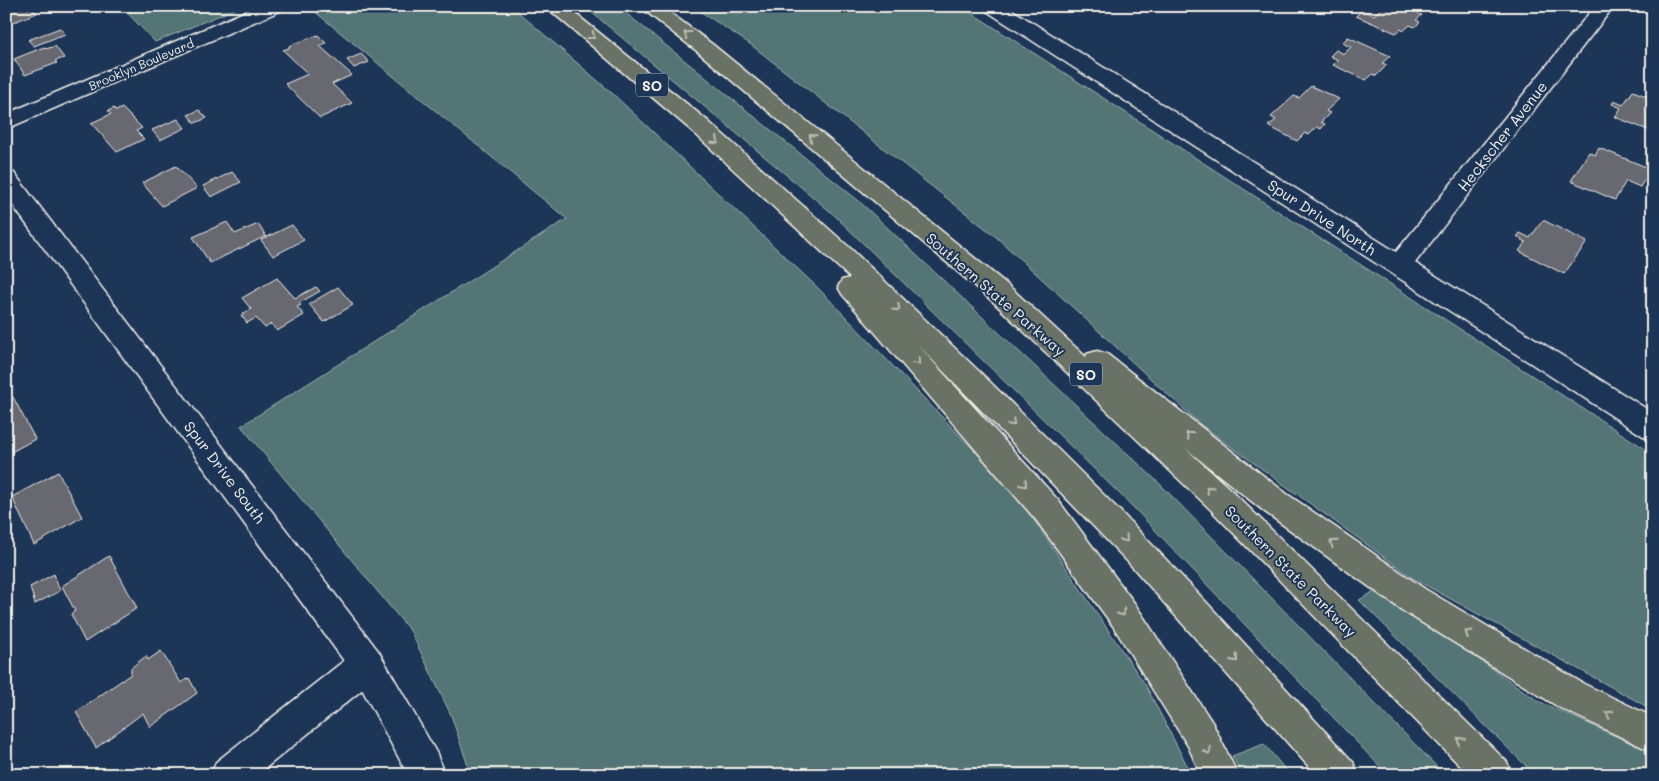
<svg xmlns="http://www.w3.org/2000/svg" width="1659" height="781" viewBox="0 0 1659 781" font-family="Mali,sans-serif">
  <rect width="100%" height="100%" fill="#1d3557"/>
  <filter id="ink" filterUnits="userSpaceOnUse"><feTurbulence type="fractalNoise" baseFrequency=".02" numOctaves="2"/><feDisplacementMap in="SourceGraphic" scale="10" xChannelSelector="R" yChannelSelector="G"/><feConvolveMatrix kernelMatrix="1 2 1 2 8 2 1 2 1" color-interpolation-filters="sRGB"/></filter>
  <g filter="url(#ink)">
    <path fill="#527474" stroke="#a3b2ae" d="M121,6H242L155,42Z
      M308,6H511L612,93L819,289L1017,495L1146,686L1192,775H471L451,715L411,632L241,426L567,219Z
      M584,6H617L859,201L1160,484L1445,775H1388L1134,508L832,213Z
      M692,6H961L1653,454V710L1416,580L1201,425L995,236L750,44Z
      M1379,589L1538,701L1653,753V775H1535L1359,600Z
      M1264,744L1290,775H1242L1232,756Z"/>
    <path fill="#686771" stroke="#f4f1e8" d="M6,6H25L27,9L31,8L37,13L6,25Z
      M1384,6H1417L1421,8L1415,12L1422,15L1416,20L1420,22L1415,27L1410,25L1403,31L1401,29L1396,33L1356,16L1362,10L1374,15Z
      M60,28L65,34L34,46L28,40Z
      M318,35L326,43L320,46L352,75L332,84L352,103L320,118L285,84L308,74L283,50L289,48V46Z
      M1348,37L1390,56L1382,63L1387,65L1376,76L1373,74L1366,80L1333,65L1338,60L1330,56L1336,50L1344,54L1351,47L1342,43Z
      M55,46L64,58L55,61L57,63L25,75L14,59L44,47L46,49Z
      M361,54L369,62L354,68L347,60Z
      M1311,86L1339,99L1326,111L1330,113L1321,122L1325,124L1321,129L1317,127L1309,135L1305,133L1297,141L1268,126L1276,120L1271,117L1294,96L1299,98Z
      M1633,91L1653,99V132L1615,117L1621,108L1612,104L1614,101L1623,105Z
      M114,108L116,111L122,108L142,128L136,131L144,139L117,152L91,123L111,114L108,111Z
      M199,110L207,118L195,123L188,115Z
      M178,119L185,128L160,140L152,130Z
      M1599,148L1651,169L1649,172L1653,174V182L1645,179L1640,187L1626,181L1615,200L1571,181L1589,152L1595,155Z
      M176,166L197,188L162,206L142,183Z
      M232,172L241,182L211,197L203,186Z
      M1543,220L1587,242L1564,274L1519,251L1526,242L1517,237L1520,233L1530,238Z
      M227,222L235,234L258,224L266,236L210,263L193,237Z
      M292,225L304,240L273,256L261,240Z
      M277,278L295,298L316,287L320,291L299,303L301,305L297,307L304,315L277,331L271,324L265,328L256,318L247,323L241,315L251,309L242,298Z
      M338,287L353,305L324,322L309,304Z
      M13,397L35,439L6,455V401Z
      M58,472L82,517L34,545L12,497Z
      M109,556L137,608L85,642L71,614L75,611L62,586Z
      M54,574L60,591L35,604L30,587Z
      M161,651L181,683L189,678L197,693L150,727L143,713L96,748L76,712L131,674V668L146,656L148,660Z"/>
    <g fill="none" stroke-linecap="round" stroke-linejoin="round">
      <defs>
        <path id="minor" d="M258,6H284L282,10L6,129V114Z
          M983,6H1006L1396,252L1595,6H1614L1415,263L1653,413V440L1643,436L985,10Z
          M367,647L379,652L384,664L379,676L257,775H211L216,762L355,652Z"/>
        <path id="tertiary" d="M6,171L14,173L379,652L437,754L444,775H408L355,676L6,196Z"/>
        <path id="motorway" d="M545,6H566L708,121L849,247L986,378L1120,511L1208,604L1353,762L1358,775H1316L1128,562L917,344L1058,500L1135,604L1212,722L1238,775H1201L1188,746L1113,626L1036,520L842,294L838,287L842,280L850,278L692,131Z
          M639,6H661L712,44L1009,286L1086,357L1087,354L1097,351L1107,354L1287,494L1425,589L1584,684L1653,717V752L1560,708L1403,611L1265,512L1185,448L1232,491L1507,762L1512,775H1469L1210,509L991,300L698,52Z"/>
      </defs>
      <use href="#minor" stroke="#f4f1e8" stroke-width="3"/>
      <use href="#tertiary" stroke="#f4f1e8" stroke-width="3"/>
      <use href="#motorway" stroke="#f4f1e8" stroke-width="3"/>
      <use href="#minor" fill="#1d3557" fill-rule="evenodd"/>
      <use href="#tertiary" fill="#1d3557" fill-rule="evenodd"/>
      <use href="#motorway" fill="#6b7165" fill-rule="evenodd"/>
    </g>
    <defs><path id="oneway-chevron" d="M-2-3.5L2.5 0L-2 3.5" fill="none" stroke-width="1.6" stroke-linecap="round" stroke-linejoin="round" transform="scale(1.25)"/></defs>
    <g stroke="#bdbeb4">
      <use href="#oneway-chevron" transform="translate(687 34) rotate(-144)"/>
      <use href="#oneway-chevron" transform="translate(592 36) rotate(38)"/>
      <use href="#oneway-chevron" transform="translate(812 137) rotate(-140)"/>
      <use href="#oneway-chevron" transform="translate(716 141) rotate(41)"/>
      <use href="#oneway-chevron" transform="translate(897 308) rotate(43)"/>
      <use href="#oneway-chevron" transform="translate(917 362) rotate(49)"/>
      <use href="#oneway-chevron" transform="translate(1012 423) rotate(45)"/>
      <use href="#oneway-chevron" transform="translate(1189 435) rotate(-142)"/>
      <use href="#oneway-chevron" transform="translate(1024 484) rotate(49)"/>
      <use href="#oneway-chevron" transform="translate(1209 489) rotate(-137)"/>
      <use href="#oneway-chevron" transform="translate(1125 539) rotate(48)"/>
      <use href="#oneway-chevron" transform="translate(1333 543) rotate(-145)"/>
      <use href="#oneway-chevron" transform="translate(1122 613) rotate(55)"/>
      <use href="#oneway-chevron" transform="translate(1468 633) rotate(-149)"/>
      <use href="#oneway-chevron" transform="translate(1235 659) rotate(48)"/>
      <use href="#oneway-chevron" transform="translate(1609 714) rotate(-154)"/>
      <use href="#oneway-chevron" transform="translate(1460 740) rotate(-135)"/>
      <use href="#oneway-chevron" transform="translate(1208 751) rotate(63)"/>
    </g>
  </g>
  <g text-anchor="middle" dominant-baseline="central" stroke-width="4" stroke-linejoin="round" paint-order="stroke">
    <g font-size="12" fill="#f4f1e8" stroke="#1d3557">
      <text transform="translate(141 64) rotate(-23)">Brooklyn Boulevard</text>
    </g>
    <g fill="#1d3557" stroke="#b4b9bc" stroke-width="1">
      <rect x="636" y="73.5" width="32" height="23" rx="4"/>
      <rect x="1070" y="362.5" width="32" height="23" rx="4"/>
    </g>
    <g font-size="14" font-weight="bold" fill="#f4f1e8">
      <text x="652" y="85">SO</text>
      <text x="1086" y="374">SO</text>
    </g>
    <g font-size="15" fill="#f4f1e8" stroke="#1d3557">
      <text transform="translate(1502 136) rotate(-52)">Heckscher Avenue</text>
      <text transform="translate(1322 217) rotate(33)">Spur Drive North</text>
      <text transform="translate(996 294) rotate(41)">Southern State Parkway</text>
      <text transform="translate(225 472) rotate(53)">Spur Drive South</text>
      <text transform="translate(1291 571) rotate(45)">Southern State Parkway</text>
    </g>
  </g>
  <rect width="1659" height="781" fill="none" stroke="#1d3557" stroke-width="25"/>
  <rect x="12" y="12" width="1634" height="756" fill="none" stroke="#f4f1e8" stroke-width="2" filter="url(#ink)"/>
</svg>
